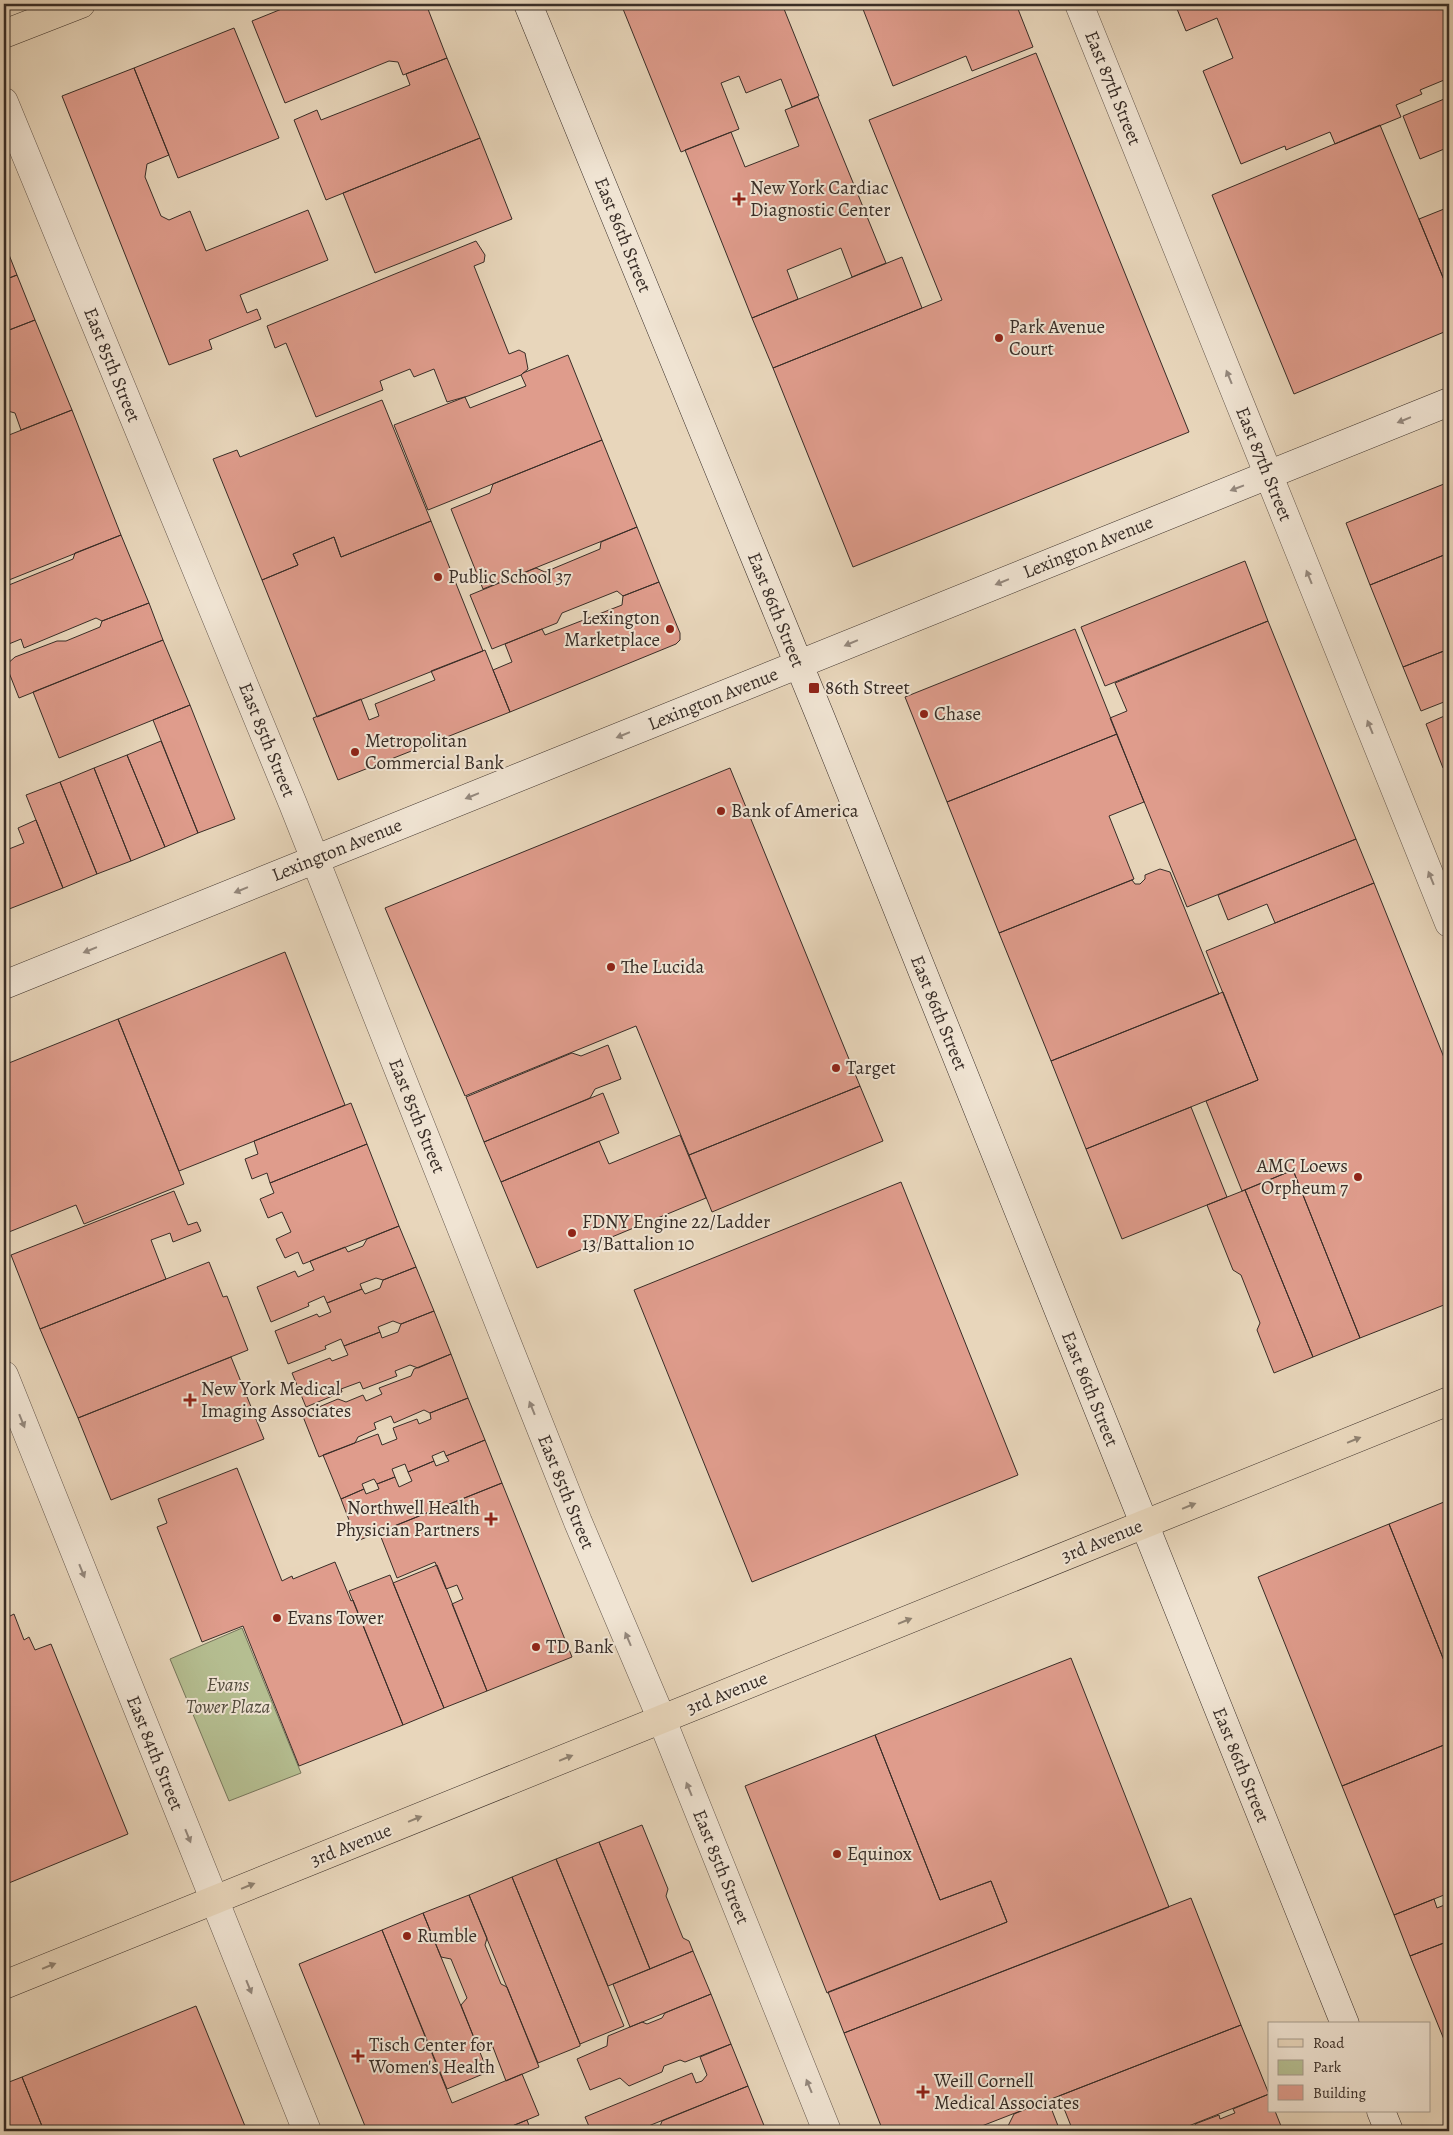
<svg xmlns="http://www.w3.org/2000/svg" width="1453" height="2135" viewBox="0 0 1453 2135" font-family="Alegreya,serif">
  <rect width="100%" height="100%" fill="#e8d6bb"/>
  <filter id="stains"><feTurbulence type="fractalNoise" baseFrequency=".004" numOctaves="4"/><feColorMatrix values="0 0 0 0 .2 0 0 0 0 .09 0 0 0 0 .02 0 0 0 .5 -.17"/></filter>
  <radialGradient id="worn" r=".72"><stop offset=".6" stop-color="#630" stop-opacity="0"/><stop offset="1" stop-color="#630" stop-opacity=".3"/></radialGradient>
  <path fill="#b5be91" stroke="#76765c" d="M242,1628L301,1773L229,1801L170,1659Z"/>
  <path fill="#df9c8c" stroke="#382d27" d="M294,4H426L447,58L403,75L398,62L389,61L285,103L252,21Z
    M621,4H782L819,96L792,107L781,79L746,93L739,76L721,83L739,129L681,152Z
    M861,4H1016L1033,47L972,71L966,56L893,86Z
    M1175,4H1449V78L1420,90L1422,94L1396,105L1401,117L1335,144L1330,132L1286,150L1285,146L1241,164L1203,71L1233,58L1217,18L1186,31Z
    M234,28L279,138L178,178L134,68Z
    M1036,53L1189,432L853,567L773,368L942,300L869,120Z
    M447,58L480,138L326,200L294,120L317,110L321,120L410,85L406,74Z
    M134,68L169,155L147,164L145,177L161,216L169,220L190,211L206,251L308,210L328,260L240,295L247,313L257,309L261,319L209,340L212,349L169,365L62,96Z
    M818,97L886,263L852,277L841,248L787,270L798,299L752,318L685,150L731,132L745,167L799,146L785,110Z
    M1449,97V147L1420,159L1403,116Z
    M1380,125L1449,292V330L1294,394L1212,195Z
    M480,138L512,219L375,273L343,193Z
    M1449,207V292L1419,219Z
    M476,241L485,255L484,262L474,266L509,354L519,350L525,353L528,369L521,375L468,396L447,402L434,369L414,377L410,369L380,381L383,390L316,417L286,343L275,348L267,326Z
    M4,242L17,275L4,280Z
    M902,257L922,308L773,368L752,318Z
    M17,275L35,320L4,332V280Z
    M35,320L72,410L21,430L15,413L4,410V332Z
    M568,355L602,440L428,510L394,425L465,397L470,408L526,386L521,375L523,373Z
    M382,400L431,521L341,557L334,537L293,554L298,565L262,580L213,459L237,450L240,457Z
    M72,410L121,535L4,582V437Z
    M602,440L637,527L483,589L451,509L490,493L493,484Z
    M1449,482V553L1370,585L1346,523Z
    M431,521L483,651L317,717L262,580L298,565L293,554L334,537L341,557Z
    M637,527L659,582L623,596L617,591L562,613L557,623L492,649L470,595L536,568L545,572L600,549L601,542Z
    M121,535L149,603L102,621L96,618L24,648L21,639L4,646V587L73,559L75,553Z
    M1449,553V649L1403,667L1370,585Z
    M1245,561L1268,621L1105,686L1081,627Z
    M659,582L680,633V640L676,644L510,712L493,670L512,662L505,644L542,629L545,635L622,605L623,596Z
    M149,603L163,640L19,698L6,665L15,657L57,641H66L100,627L102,621Z
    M1268,621L1356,839L1187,907L1110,718L1127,711L1115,683Z
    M1075,629L1117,734L947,802L905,697Z
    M163,640L190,705L59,758L33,692Z
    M1449,649V700L1421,711L1403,667Z
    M485,650L510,712L338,780L313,718L361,699L369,720L379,716L375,704L435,680L431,671Z
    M190,705L235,819L198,833L153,720Z
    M1449,714V766L1443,768L1426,724Z
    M1117,734L1144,802L1109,816L1134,879L999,933L947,802Z
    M161,741L198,833L165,847L127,755Z
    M127,755L165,847L131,861L94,768Z
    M94,768L131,861L97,874L60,782Z
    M730,768L860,1086L689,1155L636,1026L465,1096L385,908Z
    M60,782L97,874L63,888L26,795Z
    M36,820L63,888L4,911V851L24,843L18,828Z
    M1356,839L1374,883L1275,923L1267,904L1228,920L1218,895Z
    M1160,869L1170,872L1219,994L1051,1061L999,933L1132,880L1135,884H1140L1145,879V875Z
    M1374,883L1449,1070V1303L1360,1338L1293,1170L1242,1191L1206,1101L1258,1080L1206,951Z
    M285,952L345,1105L179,1171L118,1019Z
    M1223,992L1258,1080L1086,1149L1051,1061Z
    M118,1019L184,1184L84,1224L76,1205L4,1234V1065Z
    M608,1045L621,1079L595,1089L590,1098L484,1142L466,1097L572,1053L581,1056Z
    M860,1086L883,1141L712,1212L689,1155Z
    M603,1093L619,1133L501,1182L484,1142Z
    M351,1103L367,1144L270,1183L267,1173L252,1179L245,1159L258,1154L254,1141Z
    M1191,1107L1227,1197L1122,1239L1086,1149Z
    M680,1135L706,1198L537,1268L501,1182L599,1141L609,1164Z
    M367,1144L399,1226L303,1264L298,1252L285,1258L276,1239L291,1232L282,1212L268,1218L260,1199L274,1193L270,1183Z
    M1293,1170L1360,1338L1313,1357L1245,1190Z
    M901,1182L1018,1475L752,1582L634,1290Z
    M1245,1190L1313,1357L1274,1373L1257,1330L1260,1323L1241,1275L1233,1270L1207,1205Z
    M174,1191L188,1225L197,1222L201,1231L173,1242L170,1233L151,1240L166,1279L40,1329L11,1255Z
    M399,1226L416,1267L383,1280L376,1278L360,1284L362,1289L327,1303L324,1296L308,1303L309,1306L271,1322L257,1287L295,1271L298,1277L314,1270L310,1261L345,1247L348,1252L363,1246L367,1239Z
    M209,1262L223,1297L227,1296L248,1350L78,1418L40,1329Z
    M416,1267L434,1311L401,1324L393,1321L378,1327L380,1332L344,1346L341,1339L325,1346L326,1349L288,1364L275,1331L317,1314L319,1317L331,1312L327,1303L362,1289L365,1294L380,1288L383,1280Z
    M434,1311L451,1354L418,1368L410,1365L395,1371L397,1376L363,1389L360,1382L341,1389L342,1392L306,1407L292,1373L330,1358L332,1361L348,1355L344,1346L380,1332L382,1338L398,1332L401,1324Z
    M451,1354L468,1398L430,1413L424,1410L394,1423L391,1416L374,1423L376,1429L358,1437L355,1443L319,1457L302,1414L338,1399L346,1402L363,1395L366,1401L382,1394L379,1388L411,1376L414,1369Z
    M231,1357L264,1439L111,1500L78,1418Z
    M468,1398L485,1440L446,1456L444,1451L432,1456L434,1461L408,1472L405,1464L392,1469L395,1477L377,1484L374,1479L362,1484L364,1489L341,1499L323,1455L378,1434L382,1445L397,1439L393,1428L417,1419L419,1424L431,1419L430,1413Z
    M485,1440L502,1483L357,1541L341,1499L364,1489L366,1494L379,1489L377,1484L395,1477L399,1487L412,1481L408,1472L434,1461L436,1466L449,1461L446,1456Z
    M237,1468L282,1581L292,1576L293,1579L335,1562L351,1601L353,1600L403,1725L299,1766L243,1626L202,1642L157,1527L167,1523L158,1499Z
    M502,1483L572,1657L487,1691L452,1604L463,1599L457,1585L446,1589L435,1562L397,1578L379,1532Z
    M1449,1500V1673L1389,1524Z
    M1389,1524L1449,1673V1743L1342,1786L1258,1577Z
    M437,1565L487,1691L444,1708L393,1583Z
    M390,1575L444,1708L403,1725L349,1591Z
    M4,1608L8,1617L14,1614L24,1640L29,1637L35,1650L51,1644L128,1834L4,1885Z
    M1071,1658L1169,1907L844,2033L828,1992L1007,1922L991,1881L940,1900L875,1735Z
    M875,1735L940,1900L991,1881L1007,1922L827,1993L745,1786Z
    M1449,1743V1893L1394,1915L1342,1786Z
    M642,1825L668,1889L666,1896L683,1938L689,1941L693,1951L650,1969L599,1842Z
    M599,1842L650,1969L608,1986L556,1859Z
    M556,1859L624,2026L580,2044L512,1877Z
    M512,1877L580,2044V2046L538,2063L469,1895Z
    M1449,1893V1930L1446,1931L1449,1941L1410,1956L1394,1915L1434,1899L1437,1908L1447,1904L1443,1895Z
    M469,1895L487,1938L485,1945L501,1984L507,1987L539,2067L506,2081L491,2042L478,2048L461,2005L467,1998L451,1959L441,1957L423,1913Z
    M1191,1898L1241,2025L969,2131H883L844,2033Z
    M423,1913L488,2072L447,2089L382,1930Z
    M382,1930L452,2103L522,2074L539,2115L500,2131H367L299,1964Z
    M1449,1941V2040L1445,2042L1410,1956Z
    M693,1951L711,1994L630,2027L613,1984Z
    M711,1994L731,2044L685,2062L680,2060L664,2066L662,2072L629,2086L620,2078L590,2090L577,2059L607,2046L608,2036L642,2022L647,2024L662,2018L665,2013Z
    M196,2006L247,2131H44L22,2077Z
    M1241,2025L1269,2094L1176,2131H1073L1059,2096Z
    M731,2044L748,2086L636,2131H591L585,2117L692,2073L696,2083L702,2081L707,2075L700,2057Z
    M22,2077L44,2131H4V2084Z
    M748,2086L765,2128L757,2131H654L659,2129L662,2121Z
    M1269,2094V2111H1275L1283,2131H1198L1195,2124L1219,2115L1220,2119L1235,2113L1233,2109Z
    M1048,2100L1060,2131H993L1008,2126L1014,2114Z
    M527,2120L531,2131H500Z"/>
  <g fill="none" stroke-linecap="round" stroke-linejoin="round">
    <defs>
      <path id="street" d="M1079,4L1449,923
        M4,102L293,804L578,1522L662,1720L827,2131
        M4,1375L307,2131"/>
      <path id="secondary" d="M528,4L820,716L1345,2024
        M4,985L1449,402
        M1381,2111L1389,2131"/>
      <path id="primary" d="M4,34L81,4
        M4,1985L1449,1401"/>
    </defs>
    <use href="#street" stroke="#64574c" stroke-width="29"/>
    <use href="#secondary" stroke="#382d27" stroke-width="29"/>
    <use href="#primary" stroke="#382d27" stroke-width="29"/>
    <use href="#street" stroke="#f0e4d3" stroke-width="28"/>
    <use href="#secondary" stroke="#f0e4d3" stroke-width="28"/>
    <use href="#primary" stroke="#e8d6bb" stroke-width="28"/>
  </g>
  <defs><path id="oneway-solid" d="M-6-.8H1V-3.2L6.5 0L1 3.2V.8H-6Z" transform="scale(1.25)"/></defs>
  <g fill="#94887d">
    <use href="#oneway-solid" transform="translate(1229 377) rotate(-112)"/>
    <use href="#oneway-solid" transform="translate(1404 420) rotate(158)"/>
    <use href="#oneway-solid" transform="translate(1237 488) rotate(159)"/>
    <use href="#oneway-solid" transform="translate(1309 577) rotate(-112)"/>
    <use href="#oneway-solid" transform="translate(1002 582) rotate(158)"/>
    <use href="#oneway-solid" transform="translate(851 643) rotate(157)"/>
    <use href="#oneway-solid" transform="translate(1370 727) rotate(-112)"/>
    <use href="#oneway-solid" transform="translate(623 735) rotate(158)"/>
    <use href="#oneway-solid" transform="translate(472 796) rotate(158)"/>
    <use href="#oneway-solid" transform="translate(1431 878) rotate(-112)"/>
    <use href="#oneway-solid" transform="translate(241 890) rotate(158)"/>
    <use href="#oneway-solid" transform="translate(90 950) rotate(158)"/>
    <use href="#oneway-solid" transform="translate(532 1408) rotate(-112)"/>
    <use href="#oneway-solid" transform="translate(22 1421) rotate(68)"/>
    <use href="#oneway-solid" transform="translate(82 1571) rotate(68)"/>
    <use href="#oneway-solid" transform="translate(628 1639) rotate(-113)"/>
    <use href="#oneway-solid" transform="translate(689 1789) rotate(-112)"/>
    <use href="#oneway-solid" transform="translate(188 1836) rotate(68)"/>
    <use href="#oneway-solid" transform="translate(249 1987) rotate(68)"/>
    <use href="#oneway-solid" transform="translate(809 2086) rotate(-112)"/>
  </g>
  <g fill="#908271">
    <use href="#oneway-solid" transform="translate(1354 1440) rotate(-22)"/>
    <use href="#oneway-solid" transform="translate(1189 1506) rotate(-22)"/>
    <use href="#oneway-solid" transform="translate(905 1621) rotate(-22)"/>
    <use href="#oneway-solid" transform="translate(566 1758) rotate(-22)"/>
    <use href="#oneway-solid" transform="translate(415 1819) rotate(-22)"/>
    <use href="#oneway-solid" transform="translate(248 1886) rotate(-22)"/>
    <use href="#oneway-solid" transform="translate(49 1966) rotate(-22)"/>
  </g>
  <g fill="#8f2418" stroke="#f0e4d3" stroke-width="2">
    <path d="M736.5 191.5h5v5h5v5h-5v5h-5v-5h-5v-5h5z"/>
    <circle cx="999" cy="338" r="5"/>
    <circle cx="438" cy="577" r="5"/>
    <circle cx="670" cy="629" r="5"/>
    <rect x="808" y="682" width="12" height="12" rx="2.5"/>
    <circle cx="924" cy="714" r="5"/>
    <circle cx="355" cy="752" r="5"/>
    <circle cx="721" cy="811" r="5"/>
    <circle cx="611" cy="967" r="5"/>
    <circle cx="836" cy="1068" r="5"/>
    <circle cx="1358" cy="1177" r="5"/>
    <circle cx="572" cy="1233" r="5"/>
    <path d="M187.5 1392.5h5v5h5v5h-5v5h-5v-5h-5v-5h5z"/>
    <path d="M488.5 1511.5h5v5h5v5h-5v5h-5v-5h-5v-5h5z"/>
    <circle cx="277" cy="1618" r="5"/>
    <circle cx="536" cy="1647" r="5"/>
    <circle cx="837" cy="1854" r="5"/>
    <circle cx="407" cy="1936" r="5"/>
    <path d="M355.5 2048.5h5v5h5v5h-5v5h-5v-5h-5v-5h5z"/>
    <path d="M920.5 2084.5h5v5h5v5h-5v5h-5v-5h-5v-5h5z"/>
  </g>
  <g text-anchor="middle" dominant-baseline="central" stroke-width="4" stroke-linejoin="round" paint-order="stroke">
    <g font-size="19" fill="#382d27" stroke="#f0e4d3">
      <text transform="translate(1113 88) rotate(68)">East 87th Street</text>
      <text transform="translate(623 235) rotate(68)">East 86th Street</text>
      <text transform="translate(112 365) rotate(68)">East 85th Street</text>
      <text transform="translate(1264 464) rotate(68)">East 87th Street</text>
      <text transform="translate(1088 547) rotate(-22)">Lexington Avenue</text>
      <text transform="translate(776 610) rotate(68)">East 86th Street</text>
      <text transform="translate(713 699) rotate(-22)">Lexington Avenue</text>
      <text transform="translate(267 740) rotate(68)">East 85th Street</text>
      <text transform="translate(337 850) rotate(-22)">Lexington Avenue</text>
      <text transform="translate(939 1013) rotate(68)">East 86th Street</text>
      <text transform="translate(417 1116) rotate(68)">East 85th Street</text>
      <text transform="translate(1090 1389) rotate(68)">East 86th Street</text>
      <text transform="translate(566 1492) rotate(68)">East 85th Street</text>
      <text transform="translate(1102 1541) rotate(-22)">3rd Avenue</text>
      <text transform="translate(727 1693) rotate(-22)">3rd Avenue</text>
      <text transform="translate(155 1753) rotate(68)">East 84th Street</text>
      <text transform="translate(1241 1765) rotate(68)">East 86th Street</text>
      <text transform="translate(351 1845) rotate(-22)">3rd Avenue</text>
      <text transform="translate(721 1867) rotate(68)">East 85th Street</text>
    </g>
    <g font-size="19" fill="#382d27" stroke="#f0e4d3" text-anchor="start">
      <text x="750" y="188">New York Cardiac<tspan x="750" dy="22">Diagnostic Center</tspan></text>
      <text x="1009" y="327">Park Avenue<tspan x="1009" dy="22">Court</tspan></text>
      <text x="448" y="577">Public School 37</text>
      <text x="660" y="618" text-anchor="end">Lexington<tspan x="660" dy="22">Marketplace</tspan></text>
      <text x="825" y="688">86th Street</text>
      <text x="934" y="714">Chase</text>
      <text x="365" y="741">Metropolitan<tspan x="365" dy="22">Commercial Bank</tspan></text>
      <text x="731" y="811">Bank of America</text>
      <text x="621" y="967">The Lucida</text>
      <text x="846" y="1068">Target</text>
      <text x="1348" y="1166" text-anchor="end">AMC Loews<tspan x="1348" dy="22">Orpheum 7</tspan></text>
      <text x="582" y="1222">FDNY Engine 22/Ladder<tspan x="582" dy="22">13/Battalion 10</tspan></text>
      <text x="201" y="1389">New York Medical<tspan x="201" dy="22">Imaging Associates</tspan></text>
      <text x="480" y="1508" text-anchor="end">Northwell Health<tspan x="480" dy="22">Physician Partners</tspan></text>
      <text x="287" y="1618">Evans Tower</text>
      <text x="546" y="1647">TD Bank</text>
      <text x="847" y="1854">Equinox</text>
      <text x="417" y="1936">Rumble</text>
      <text x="369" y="2045">Tisch Center for<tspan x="369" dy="22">Women's Health</tspan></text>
      <text x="934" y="2081">Weill Cornell<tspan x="934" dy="22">Medical Associates</tspan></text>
    </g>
    <g font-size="19" font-style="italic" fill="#514a3c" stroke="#f0e4d3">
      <text x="228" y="1685">Evans<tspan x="228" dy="22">Tower Plaza</tspan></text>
    </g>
  </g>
  <rect width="1453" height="2135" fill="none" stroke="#e8d6bb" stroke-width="20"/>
  <rect x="5" y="5" width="1443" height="2125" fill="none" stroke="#382d27" stroke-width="2.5"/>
  <rect x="10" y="10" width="1433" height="2115" fill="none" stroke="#382d27"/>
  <rect x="1268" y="2022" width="162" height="90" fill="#f0e4d3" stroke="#a69b8e"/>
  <rect x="1278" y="2039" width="25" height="8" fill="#e8d6bb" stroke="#a69b8e"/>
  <text x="1313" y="2048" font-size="15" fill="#382d27">Road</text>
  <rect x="1278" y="2060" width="25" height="15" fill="#b5be91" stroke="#a69b8e"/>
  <text x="1313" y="2072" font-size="15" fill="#382d27">Park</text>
  <rect x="1278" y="2085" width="25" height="15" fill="#df9c8c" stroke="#a69b8e"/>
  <text x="1313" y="2098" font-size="15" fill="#382d27">Building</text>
  <rect width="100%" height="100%" filter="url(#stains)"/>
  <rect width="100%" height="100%" fill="url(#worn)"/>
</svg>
